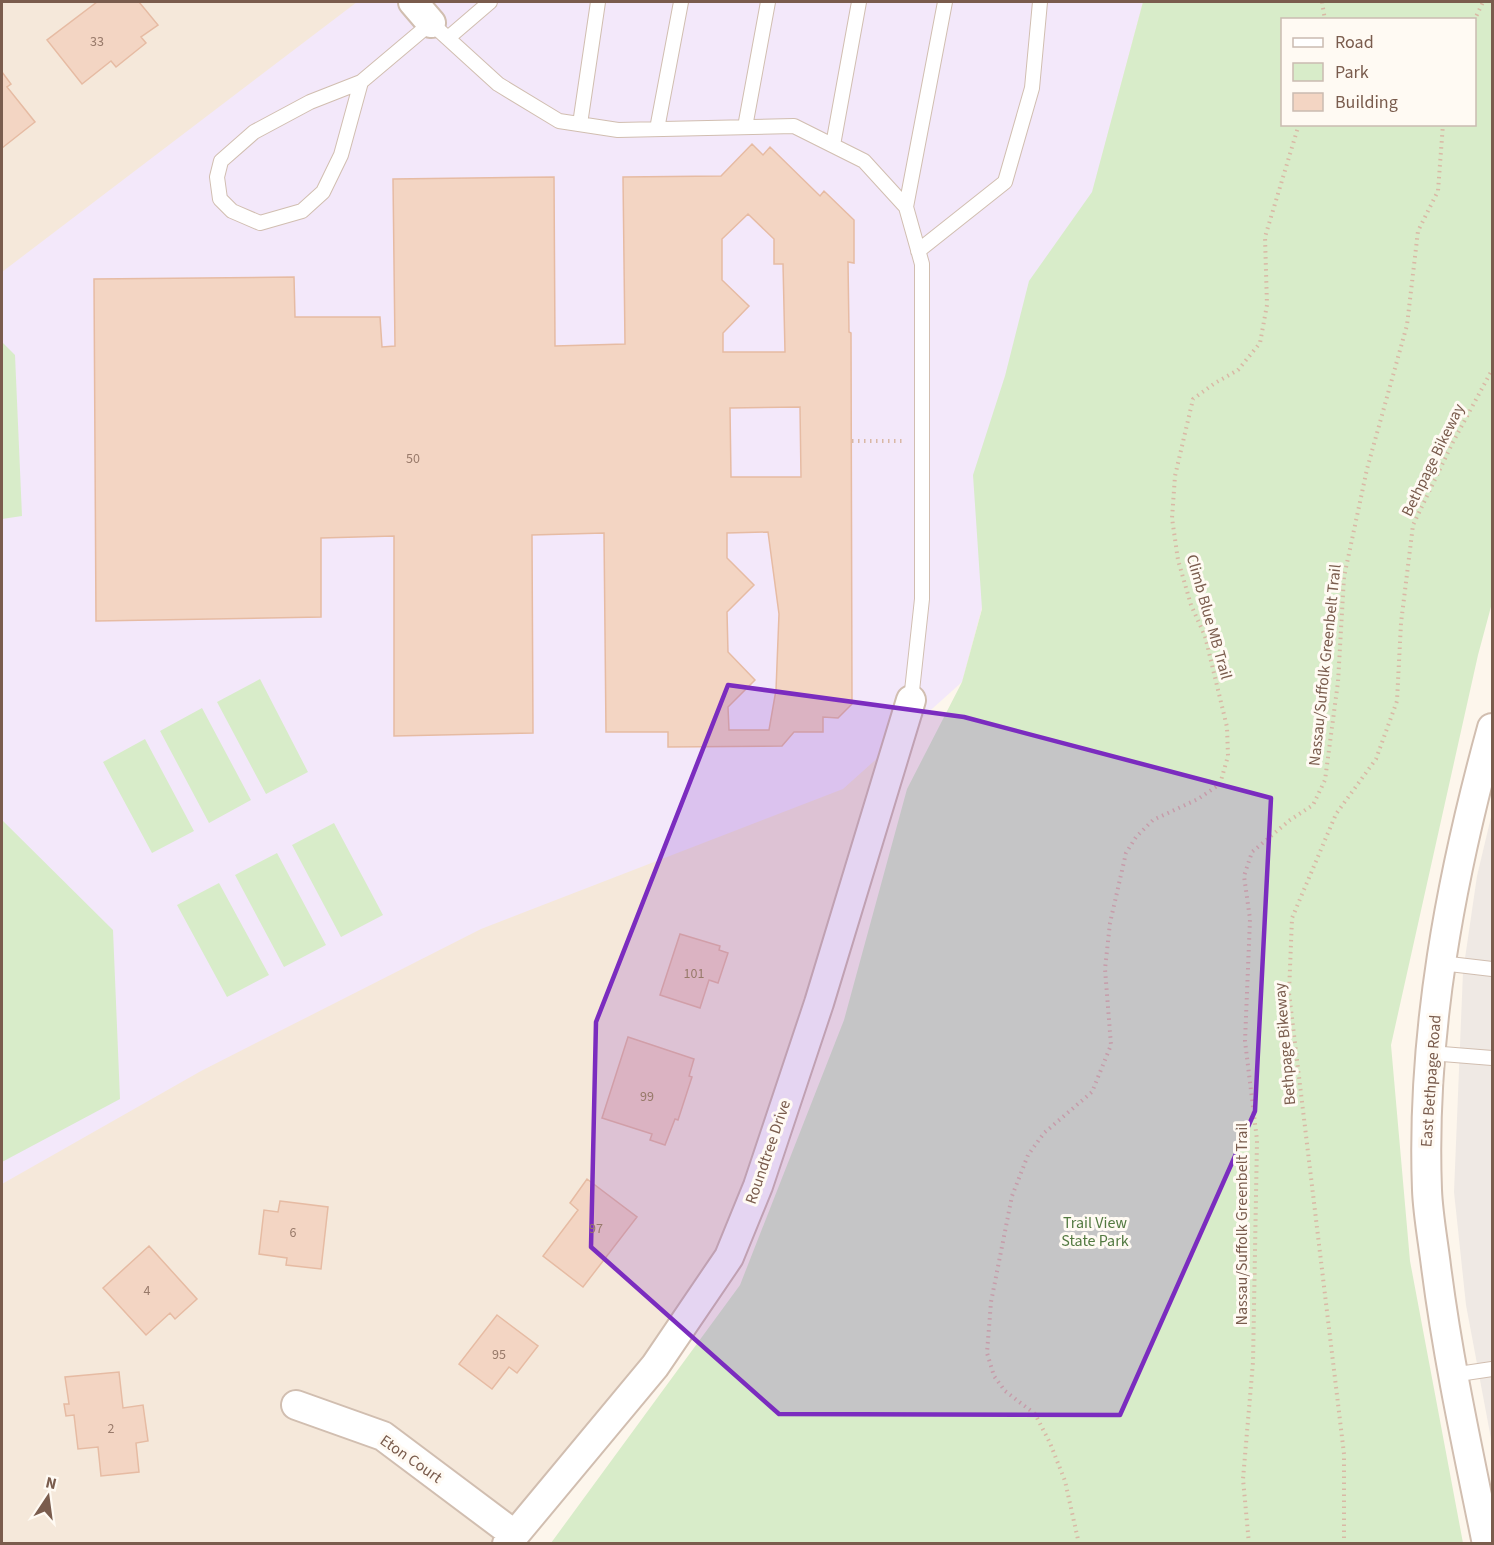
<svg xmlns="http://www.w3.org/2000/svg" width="1494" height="1545" viewBox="0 0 1494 1545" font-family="'Source Sans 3',sans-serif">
  <rect width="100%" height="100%" fill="#fdf6ec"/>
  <path fill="#f5e8da" d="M2,2H1143L962,682L911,700L729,1257L507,1543L2,1544Z"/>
  <path fill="#efe9e4" d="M1492,813V1444L1466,1305L1454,1192L1463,972L1477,876Z"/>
  <path fill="#f3e8fa" d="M357,2H1143L962,682L843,789L481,929L201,1071L2,1184V272Z"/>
  <path fill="#d8ecc9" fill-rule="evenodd" d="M1143,2H1492V603L1478,655L1391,1045L1410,1261L1463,1543H551L740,1285L844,1020L907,789L962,682L982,609L973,475L1005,376L1029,281L1092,192ZM1282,20H1474V124H1282Z
    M2,342L15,355L22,516L2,519Z
    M260,679L308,772L266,794L217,702Z
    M202,708L251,800L209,823L160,731Z
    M145,739L194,831L152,853L103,762Z
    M2,820L113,930L120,1099L2,1162Z
    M334,823L383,915L341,937L292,845Z
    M277,853L326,945L284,967L235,875Z
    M219,883L269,975L227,997L177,905Z"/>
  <path fill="#f3d5c3" stroke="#e6bba3" stroke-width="1.5" fill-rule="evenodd" d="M97,2H139L158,25L141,37L146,43L116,67L111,61L82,84L47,40Z
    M2,72L11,84L7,87L35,122L2,148Z
    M752,144L763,155L770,147L820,196L824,191L854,220V263L848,262L849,332L851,333L852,704L838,718L823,717V732H794L782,746L668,747V732H606L604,533L532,535L533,733L394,736V536L321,538V617L96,621L94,279L294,277L295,317H380L382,347L395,346L393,179L554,177L555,346L625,344L623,177L721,176ZM748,214L774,239V264H783L785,352H723V333L749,306L722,280V239ZM800,407L801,477H731L730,408ZM768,532L779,614L776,690L769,730H729L728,707L755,680L728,652L727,612L754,585L727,558V533Z
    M680,934L720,946L719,950L728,953L718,983L709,980L700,1008L660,995Z
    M628,1037L694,1059L689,1076L692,1077L678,1120L675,1119L665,1145L650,1140L652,1134L602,1118Z
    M587,1179L637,1217L583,1287L543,1256L578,1210L570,1203Z
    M280,1201L328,1207L321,1269L286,1265L287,1258L259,1254L264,1210L278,1212Z
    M149,1246L197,1299L175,1319L170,1313L146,1335L103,1288Z
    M497,1315L538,1346L517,1373L509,1367L492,1389L459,1364Z
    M119,1372L123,1408L143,1405L148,1441L136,1443L139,1472L101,1476L98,1447L78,1449L74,1415L66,1416L64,1404H69L65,1377Z"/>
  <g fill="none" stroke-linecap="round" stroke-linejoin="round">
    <defs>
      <path id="lane" d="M448,38L490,2
        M361,82L341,155L323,192L302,211L260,223L232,211L220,199L217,177L221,161L254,132L310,102L361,82L431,23L498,84L559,121L618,130L794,126L864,161L906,207L922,264V599L911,700
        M580,124L598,2
        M745,127L768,2
        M657,129L681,2
        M833,145L859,2
        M906,207L945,2
        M918,251L1005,182L1032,88L1040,2
        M1441,963L1492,969
        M1430,1053L1492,1058
        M1452,1375L1492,1369"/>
      <path id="street" d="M413,2L431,23
        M296,1405L383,1436L515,1535
        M507,1544L655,1366L729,1257L758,1186L819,1003L911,700
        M1487,1544C1468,1451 1448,1360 1436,1266C1433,1241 1428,1215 1427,1190C1421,1034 1451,877 1492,728"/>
    </defs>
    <use href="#lane" stroke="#d1beb0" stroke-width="16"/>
    <use href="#street" stroke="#d1beb0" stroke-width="32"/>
    <path stroke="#d9b8a5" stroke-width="4" stroke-dasharray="1.5 4.5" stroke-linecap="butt" d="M1322,2L1325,20
      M1474,21L1483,2
      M852,441H902
      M1079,1544L1065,1481L1050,1443L1035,1414L1005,1391L994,1376L987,1353L991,1302L1012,1196L1028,1155L1044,1133L1092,1092L1111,1045L1105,969L1110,923L1126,853L1136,837L1153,820L1198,799L1220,784L1228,756L1227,727L1205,636L1191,605L1178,560L1172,518L1175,476L1193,399L1215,383L1238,370L1260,343L1267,305L1265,237L1299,124
      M1249,1544L1243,1479L1253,1362L1257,1140L1245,1041L1250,919L1244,876L1252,852L1290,820L1313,805L1325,780L1338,682L1344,577L1367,469L1407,325L1418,231L1438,191L1443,124
      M1344,1544V1454L1289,993L1292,918L1336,814L1376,759L1397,701L1401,623L1413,525L1453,442L1492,370"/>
    <use href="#lane" stroke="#fff" stroke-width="14"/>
    <use href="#street" stroke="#fff" stroke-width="28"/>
  </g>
  <path fill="#7b2cbf" fill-opacity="0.2" stroke="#7b2cbf" stroke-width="4.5" stroke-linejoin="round" d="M728,685L964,717L1271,798L1255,1111L1120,1415L779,1414L591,1247L596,1022Z"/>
  <g text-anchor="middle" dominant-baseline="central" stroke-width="6" stroke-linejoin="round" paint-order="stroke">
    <g font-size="14" fill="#987a6a">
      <text x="97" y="42">33</text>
      <text x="413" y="459">50</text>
      <text x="694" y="974">101</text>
      <text x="647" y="1097">99</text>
      <text x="596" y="1229">97</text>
      <text x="293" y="1233">6</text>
      <text x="147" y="1291">4</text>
      <text x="499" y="1355">95</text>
      <text x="111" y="1429">2</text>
    </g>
    <g font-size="16" fill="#7a5c4d" stroke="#fffaf3">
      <text transform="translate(1433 460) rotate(-64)">Bethpage Bikeway</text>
      <text transform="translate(1209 617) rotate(74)">Climb Blue MB Trail</text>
      <text transform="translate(1325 665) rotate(-84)">Nassau/Suffolk Greenbelt Trail</text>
      <text transform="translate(1285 1044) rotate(-95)">Bethpage Bikeway</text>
      <text transform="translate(1431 1081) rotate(-86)">East Bethpage Road</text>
      <text transform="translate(768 1152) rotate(-71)">Roundtree Drive</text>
      <text transform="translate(1242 1224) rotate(-90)">Nassau/Suffolk Greenbelt Trail</text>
      <text transform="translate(411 1459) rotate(35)">Eton Court</text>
    </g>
    <g font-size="16" fill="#537a41" stroke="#fffaf3">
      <text x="1095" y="1223">Trail View<tspan x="1095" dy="18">State Park</tspan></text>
    </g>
  </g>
  <rect width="1494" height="1545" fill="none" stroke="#7a5c4d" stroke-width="6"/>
  <rect x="1281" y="18" width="195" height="108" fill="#fffaf3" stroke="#cabbb1" stroke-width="1.5"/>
  <rect x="1293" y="38" width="30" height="9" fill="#ffffff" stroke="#cabbb1" stroke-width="1.5"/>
  <text x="1335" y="48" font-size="18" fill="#7a5c4d">Road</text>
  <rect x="1293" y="63" width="30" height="18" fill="#d8ecc9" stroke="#cabbb1" stroke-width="1.5"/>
  <text x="1335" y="78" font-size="18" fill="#7a5c4d">Park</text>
  <rect x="1293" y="93" width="30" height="18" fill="#f3d5c3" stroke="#cabbb1" stroke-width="1.5"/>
  <text x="1335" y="108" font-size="18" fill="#7a5c4d">Building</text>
  <g transform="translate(48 1497) rotate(13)" stroke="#fffaf3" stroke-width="4.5" paint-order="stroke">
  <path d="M0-4.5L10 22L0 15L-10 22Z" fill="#7a5c4d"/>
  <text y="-9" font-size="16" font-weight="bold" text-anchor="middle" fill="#7a5c4d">N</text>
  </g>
</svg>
